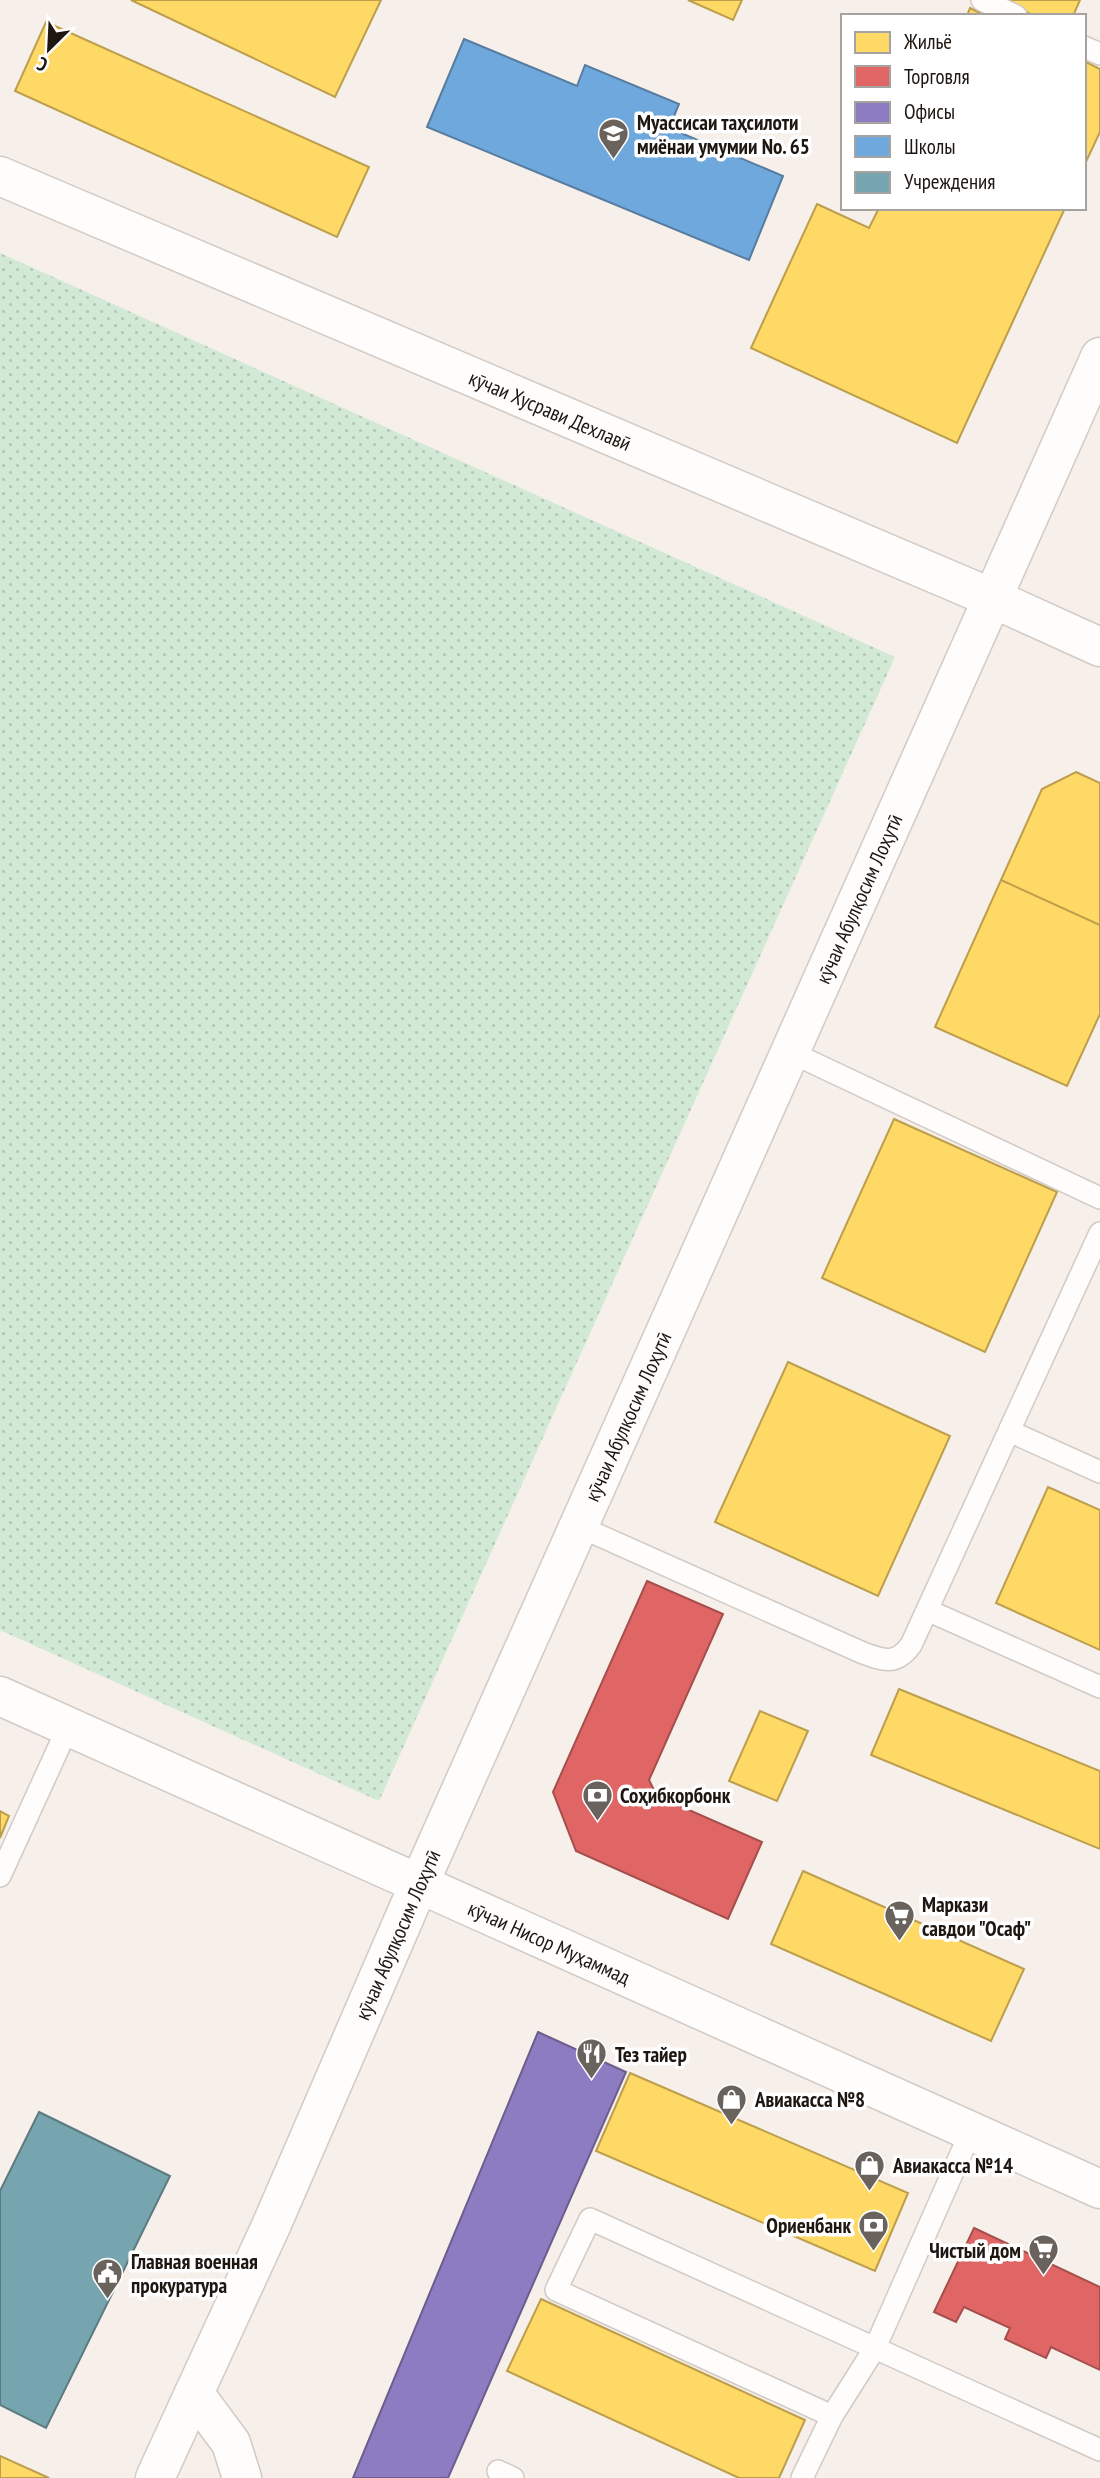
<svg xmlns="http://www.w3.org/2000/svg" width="1100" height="2478" viewBox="0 0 1100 2478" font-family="'PT Sans Narrow',sans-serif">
  <defs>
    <pattern id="green-dots" width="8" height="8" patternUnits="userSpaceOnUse" patternTransform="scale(1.75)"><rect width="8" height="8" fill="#d2ead5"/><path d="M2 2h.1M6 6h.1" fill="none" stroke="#b4c8b6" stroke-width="1.8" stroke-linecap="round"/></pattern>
  </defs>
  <rect width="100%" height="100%" fill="#f6efea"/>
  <path fill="url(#green-dots)" d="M0,253L895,657L379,1801L0,1630Z"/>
  <path fill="#ffd966" stroke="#bc9e4c" stroke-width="2" d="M131,0H381L335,97Z
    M688,0H742L733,20Z
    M999,0H1080L1073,16H1035Z
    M970,8L986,16H967Z
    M46,22L369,167L337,237L15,91Z
    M1084,61L1100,69V132L1084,166Z
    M817,204L869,228L879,208H1065L957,443L751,348Z
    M1076,772L1100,783V925L1001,880L1042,789Z
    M1001,880L1100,925V1014L1067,1086L935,1027Z
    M894,1119L1057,1192L985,1352L822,1278Z
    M788,1362L950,1436L878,1596L715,1522Z
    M1048,1487L1100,1510V1650L996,1603Z
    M899,1689L1100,1771V1849L871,1755Z
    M760,1711L808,1731L777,1801L729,1781Z
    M0,1811L9,1816L0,1838Z
    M803,1871L1024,1969L991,2041L771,1944Z
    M630,2073L908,2193L875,2271L596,2151Z
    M541,2299L805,2420L779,2478H739L507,2371Z
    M0,2456L49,2478H0Z"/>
  <path fill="#e06666" stroke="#a64e4c" stroke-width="2" d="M647,1581L723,1614L649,1780L657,1796L762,1842L728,1919L576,1851L553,1792Z
    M974,2228L1100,2287V2370L1051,2347L1046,2358L1005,2339L1010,2328L964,2307L956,2322L934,2312Z"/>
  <path fill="#8e7cc3" stroke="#6c5d8d" stroke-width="2" d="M538,2032L626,2072L448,2478H353Z"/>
  <path fill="#6fa8dc" stroke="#577c9f" stroke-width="2" d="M464,39L577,86L585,65L679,104L669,128L783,176L749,260L427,127Z"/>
  <path fill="#76a5af" stroke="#5c7a7f" stroke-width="2" d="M39,2112L170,2176L46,2428L0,2405V2191Z"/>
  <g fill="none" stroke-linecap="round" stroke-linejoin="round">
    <defs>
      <path id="service" d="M982,0L1016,16
        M1084,47L1100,54
        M790,1052L1100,1198
        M1100,1233L1009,1431L1100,1472
        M578,1526L863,1653C885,1661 896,1665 911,1645L1009,1431
        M927,1610L1100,1687
        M0,1876L69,1725
        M832,2416L556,2290L590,2219L1100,2450
        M498,2471L513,2478
        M802,2478L832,2416L875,2348L971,2131"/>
      <g id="minor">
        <path id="s1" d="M0,176L992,598L1100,647"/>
      </g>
      <g id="tertiary">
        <path id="s2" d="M0,1696L1100,2189"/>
        <path d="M194,2393L231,2443L242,2478"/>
        <path id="s3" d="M155,2478L271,2226L419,1884L1100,357"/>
      </g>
    </defs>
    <use href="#service" stroke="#d2cac5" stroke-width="24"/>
    <use href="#minor" stroke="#d2cac5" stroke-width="41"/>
    <use href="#tertiary" stroke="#d2cac5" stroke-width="41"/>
    <use href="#service" stroke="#fefdfc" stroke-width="21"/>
    <use href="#minor" stroke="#fefdfc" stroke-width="38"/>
    <use href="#tertiary" stroke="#fefdfc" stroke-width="38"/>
  </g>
  <defs>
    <symbol id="school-pin" viewBox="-11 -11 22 30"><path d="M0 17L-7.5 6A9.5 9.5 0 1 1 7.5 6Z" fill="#6a625c" stroke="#fff"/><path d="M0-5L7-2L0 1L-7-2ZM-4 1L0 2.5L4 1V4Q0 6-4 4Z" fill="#fff"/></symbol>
    <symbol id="bank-pin" viewBox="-11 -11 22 30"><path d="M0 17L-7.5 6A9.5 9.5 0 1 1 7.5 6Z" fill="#6a625c" stroke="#fff"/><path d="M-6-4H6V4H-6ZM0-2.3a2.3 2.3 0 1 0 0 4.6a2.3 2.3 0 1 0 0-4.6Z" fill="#fff"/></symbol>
    <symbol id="supermarket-pin" viewBox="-11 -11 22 30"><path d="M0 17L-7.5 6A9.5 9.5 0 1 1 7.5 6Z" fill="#6a625c" stroke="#fff"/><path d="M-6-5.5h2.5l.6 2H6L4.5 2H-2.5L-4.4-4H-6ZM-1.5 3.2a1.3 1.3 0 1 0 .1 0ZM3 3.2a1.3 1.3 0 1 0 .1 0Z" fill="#fff"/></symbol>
    <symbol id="restaurant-pin" viewBox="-11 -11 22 30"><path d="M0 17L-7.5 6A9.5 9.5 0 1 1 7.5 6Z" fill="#6a625c" stroke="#fff"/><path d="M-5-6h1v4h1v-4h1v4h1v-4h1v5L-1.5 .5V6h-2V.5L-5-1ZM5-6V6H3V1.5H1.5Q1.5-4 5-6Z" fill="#fff"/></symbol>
    <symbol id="shop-pin" viewBox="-11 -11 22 30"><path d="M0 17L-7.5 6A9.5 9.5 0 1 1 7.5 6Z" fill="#6a625c" stroke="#fff"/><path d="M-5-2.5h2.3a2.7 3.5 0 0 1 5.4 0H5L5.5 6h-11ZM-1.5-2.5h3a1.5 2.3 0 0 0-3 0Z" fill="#fff"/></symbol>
    <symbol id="civic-pin" viewBox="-11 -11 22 30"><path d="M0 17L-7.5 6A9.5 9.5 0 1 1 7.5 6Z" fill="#6a625c" stroke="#fff"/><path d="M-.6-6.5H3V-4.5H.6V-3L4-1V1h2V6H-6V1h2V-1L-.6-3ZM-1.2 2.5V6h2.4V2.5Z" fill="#fff"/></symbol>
  </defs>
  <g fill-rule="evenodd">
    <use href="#school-pin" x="596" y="116" width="35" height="47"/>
    <use href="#bank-pin" x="580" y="1778" width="35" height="47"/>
    <use href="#supermarket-pin" x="882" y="1898" width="35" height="47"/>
    <use href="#restaurant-pin" x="574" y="2036" width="35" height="47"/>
    <use href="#shop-pin" x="714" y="2082" width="35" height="47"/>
    <use href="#shop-pin" x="852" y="2148" width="35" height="47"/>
    <use href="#bank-pin" x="856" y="2208" width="35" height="47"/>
    <use href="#supermarket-pin" x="1026" y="2232" width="35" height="47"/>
    <use href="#civic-pin" x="90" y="2256" width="35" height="47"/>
  </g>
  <g text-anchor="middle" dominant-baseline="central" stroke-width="7" stroke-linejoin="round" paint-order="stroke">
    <g font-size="21" font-weight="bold" fill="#1e1610" stroke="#fff" text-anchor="start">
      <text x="637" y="122">Муассисаи таҳсилоти<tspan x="637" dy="24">миёнаи умумии No. 65</tspan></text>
      <text x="620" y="1795">Соҳибкорбонк</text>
      <text x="922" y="1904">Маркази<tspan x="922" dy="24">савдои "Осаф"</tspan></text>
      <text x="615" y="2054">Тез тайер</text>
      <text x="755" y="2099">Авиакасса №8</text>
      <text x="893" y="2165">Авиакасса №14</text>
      <text x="851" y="2225" text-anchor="end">Ориенбанк</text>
      <text x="1021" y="2250" text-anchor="end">Чистый дом</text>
      <text x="131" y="2261">Главная военная<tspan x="131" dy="24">прокуратура</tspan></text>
    </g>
    <g font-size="21" fill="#1e1610" stroke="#fff">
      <text stroke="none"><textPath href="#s1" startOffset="598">кӯчаи Хусрави Дехлавӣ</textPath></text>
      <text stroke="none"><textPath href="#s3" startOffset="1729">кӯчаи Абулқосим Лоҳутӣ</textPath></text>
      <text stroke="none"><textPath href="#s3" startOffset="1162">кӯчаи Абулқосим Лоҳутӣ</textPath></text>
      <text stroke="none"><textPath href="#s3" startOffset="595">кӯчаи Абулқосим Лоҳутӣ</textPath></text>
      <text stroke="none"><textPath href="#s2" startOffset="602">кӯчаи Нисор Муҳаммад</textPath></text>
    </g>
  </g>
  <rect x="841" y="14" width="245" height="196" fill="#ffffff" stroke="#a5a29f" stroke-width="2"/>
  <rect x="855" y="32" width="35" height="21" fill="#ffd966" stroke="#a5a29f" stroke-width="2"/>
  <text x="904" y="49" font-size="21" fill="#1e1610">Жильё</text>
  <rect x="855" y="66" width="35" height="21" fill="#e06666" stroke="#a5a29f" stroke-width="2"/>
  <text x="904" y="84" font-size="21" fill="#1e1610">Торговля</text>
  <rect x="855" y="102" width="35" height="21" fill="#8e7cc3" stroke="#a5a29f" stroke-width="2"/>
  <text x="904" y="119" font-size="21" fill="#1e1610">Офисы</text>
  <rect x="855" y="136" width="35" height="21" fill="#6fa8dc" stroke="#a5a29f" stroke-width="2"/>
  <text x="904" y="154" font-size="21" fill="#1e1610">Школы</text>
  <rect x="855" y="172" width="35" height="21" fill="#76a5af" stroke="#a5a29f" stroke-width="2"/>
  <text x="904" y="189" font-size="21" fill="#1e1610">Учреждения</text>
  <g transform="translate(49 49) rotate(204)" stroke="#ffffff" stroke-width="5" paint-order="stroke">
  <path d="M0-5L12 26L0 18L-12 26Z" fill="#1e1610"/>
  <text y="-10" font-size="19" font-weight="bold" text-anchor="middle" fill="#1e1610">С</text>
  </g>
</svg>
